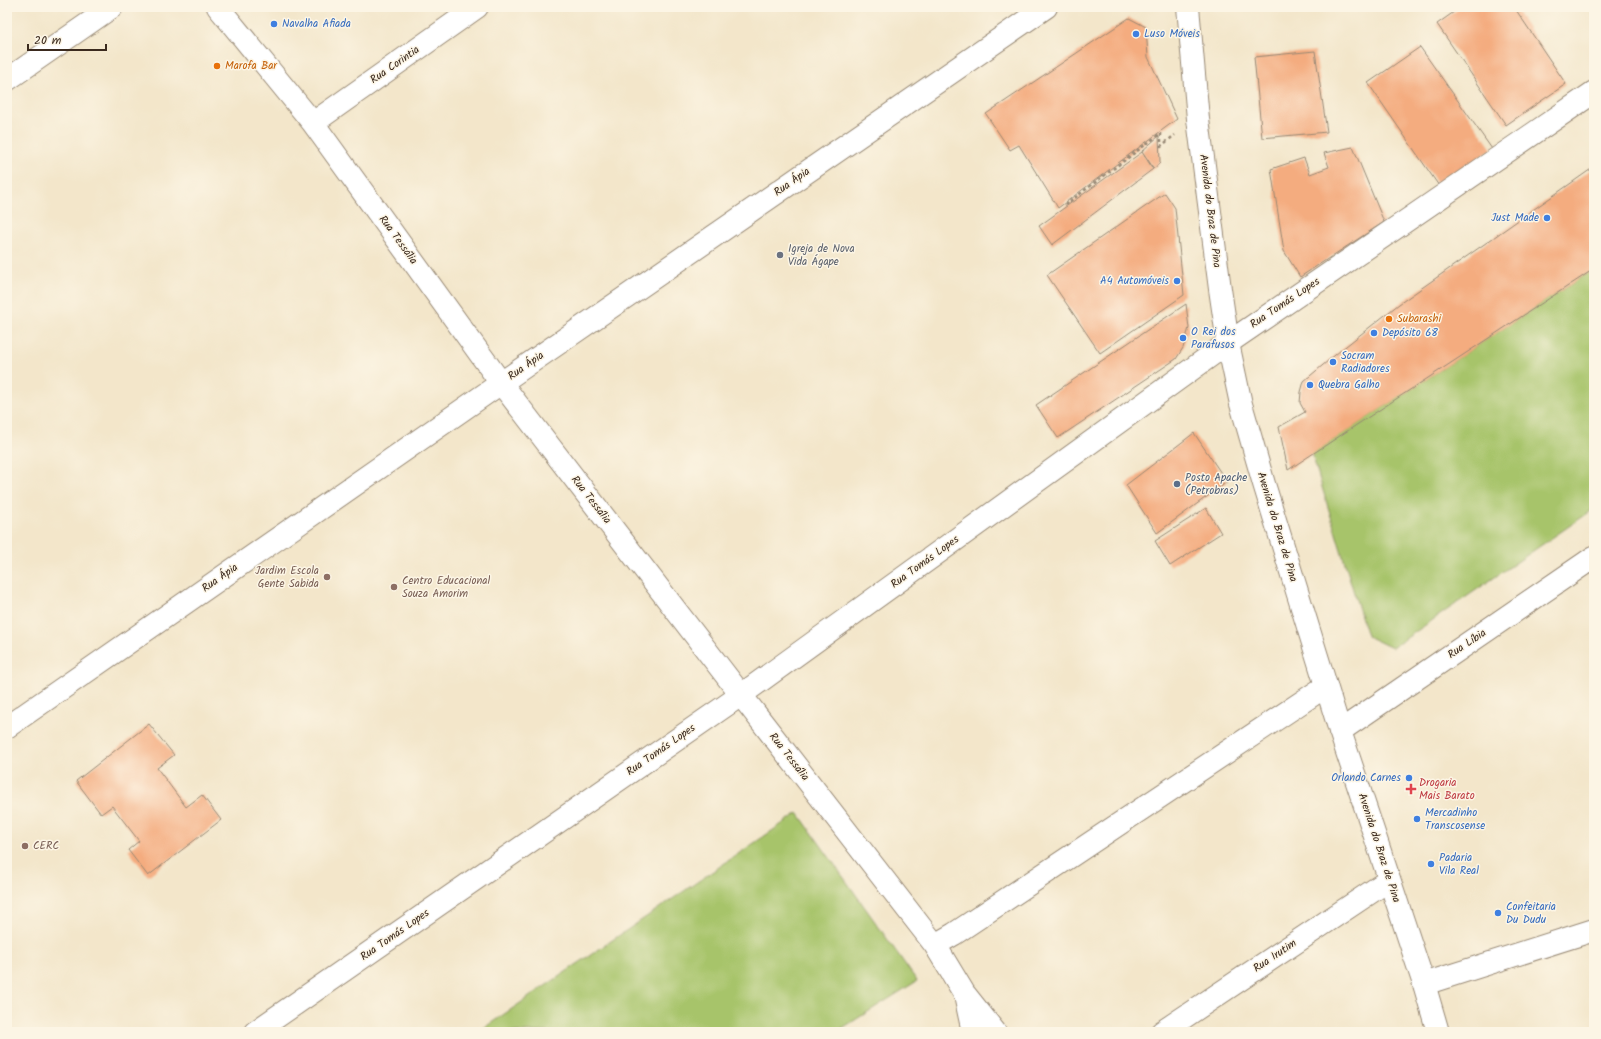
<svg xmlns="http://www.w3.org/2000/svg" width="1601" height="1039" viewBox="0 0 1601 1039" font-family="Kalam,sans-serif">
  <rect width="100%" height="100%" fill="#fcf5e5"/>
  <filter id="ink" filterUnits="userSpaceOnUse"><feTurbulence type="fractalNoise" baseFrequency=".025" numOctaves="2"/><feDisplacementMap in="SourceGraphic" scale="8" xChannelSelector="R" yChannelSelector="G"/><feConvolveMatrix kernelMatrix="1 2 1 2 8 2 1 2 1" color-interpolation-filters="sRGB"/></filter>
  <filter id="wash" filterUnits="userSpaceOnUse"><feTurbulence type="fractalNoise" baseFrequency=".012" numOctaves="4" result="noise"/><feDisplacementMap in="SourceGraphic" scale="16" xChannelSelector="R" yChannelSelector="G"/><feGaussianBlur stdDeviation="0.9" result="paint"/><feColorMatrix in="noise" values="0 0 0 0 0 0 0 0 0 0 0 0 0 0 0 0 0 1.4 0 .05"/><feComposite in="paint" operator="in"/></filter>
  <g filter="url(#wash)">
    <rect width="100%" height="100%" fill="#f3e6ca"/>
    <path fill="#a7c46b" stroke="#717744" d="M1594,269V509L1392,648L1367,636L1312,454Z
      M798,813L917,981L836,1032H478Z"/>
    <g id="blocks">
      <path fill="#f4ac7f" d="M1461,7H1514L1566,84L1506,125L1437,24Z
        M1129,18L1146,27L1148,57L1177,119L1058,208L1019,145L1010,150L986,114Z
        M1420,47L1492,149L1439,186L1368,83Z
        M1315,51L1327,132L1262,138L1254,57Z
        M1159,136L1160,162L1154,169L1142,151Z
        M1353,147L1384,222L1300,277L1284,251L1271,169L1304,158L1310,174L1329,167L1324,153Z
        M1142,152L1153,169L1052,245L1039,226Z
        M1594,167V269L1288,470L1279,427L1305,412L1300,403L1301,392L1304,381L1341,350L1399,304Z
        M1165,193L1175,208L1184,295L1100,353L1047,275Z
        M1186,304L1189,328L1183,348L1176,359L1058,438L1036,405Z
        M1194,433L1227,482L1157,533L1126,485Z
        M1206,508L1221,533L1170,566L1155,541Z
        M149,724L174,755L157,768L186,807L202,795L221,820L148,876L128,850L139,841L112,806L101,814L76,781Z"/>
    </g>
  </g>
  <g filter="url(#ink)">
    <use href="#blocks" fill-opacity="0" stroke="#978874" stroke-width="1"/>
    <g fill="none" stroke-linecap="round" stroke-linejoin="round">
      <defs>
        <path id="minor" d="M218,7L313,123L501,383L741,695L935,945L964,993L995,1032
          M7,80L112,7
          M313,123L477,7
          M7,727L501,383L1046,7
          M1340,731L1594,557
          M935,945L954,934L1326,686
          M1424,984L1594,930
          M966,1000L973,1032
          M255,1032L741,695L1228,343L1594,92
          M1162,1032L1389,880"/>
        <path id="major" d="M1188,7L1198,119L1220,289L1228,343L1241,404L1264,484L1340,731L1424,984L1438,1032"/>
      </defs>
      <use href="#minor" stroke="#978874" stroke-width="24"/>
      <use href="#major" stroke="#978874" stroke-width="24"/>
      <path stroke="#978874" stroke-width="2.5" stroke-dasharray="3 3" stroke-linecap="butt" d="M1065,205L1161,133V146L1175,135"/>
      <use href="#minor" stroke="#fff" stroke-width="22"/>
      <use href="#major" stroke="#fff" stroke-width="22"/>
    </g>
  </g>
  <g fill="#3f7fe0" stroke="#fcf5e5" stroke-width="1.5">
    <circle cx="274" cy="24" r="4"/>
    <circle cx="1136" cy="34" r="4"/>
    <circle cx="1547" cy="218" r="4"/>
    <circle cx="1177" cy="281" r="4"/>
    <circle cx="1374" cy="333" r="4"/>
    <circle cx="1183" cy="338" r="4"/>
    <circle cx="1333" cy="362" r="4"/>
    <circle cx="1310" cy="385" r="4"/>
    <circle cx="1409" cy="778" r="4"/>
    <circle cx="1417" cy="819" r="4"/>
    <circle cx="1431" cy="864" r="4"/>
    <circle cx="1498" cy="913" r="4"/>
  </g>
  <g fill="#e8710a" stroke="#fcf5e5" stroke-width="1.5">
    <circle cx="217" cy="66" r="4"/>
    <circle cx="1389" cy="319" r="4"/>
  </g>
  <circle fill="#6b7280" stroke="#fcf5e5" stroke-width="1.5" cx="780" cy="255" r="4"/>
  <circle fill="#5c6f8a" stroke="#fcf5e5" stroke-width="1.5" cx="1177" cy="484" r="4"/>
  <g fill="#8d6e63" stroke="#fcf5e5" stroke-width="1.5">
    <circle cx="327" cy="577" r="4"/>
    <circle cx="394" cy="587" r="4"/>
    <circle cx="25" cy="846" r="4"/>
  </g>
  <path fill="#e0444e" stroke="#fcf5e5" stroke-width="1.5" d="M1409 783h4v4h4v4h-4v4h-4v-4h-4v-4h4z"/>
  <g text-anchor="middle" dominant-baseline="central" stroke-width="3" stroke-linejoin="round" paint-order="stroke">
    <g font-size="11" fill="#366cbe" stroke="#fcf5e5" text-anchor="start">
      <text x="282" y="24">Navalha Afiada</text>
      <text x="1144" y="34">Luso Móveis</text>
      <text x="1539" y="218" text-anchor="end">Just Made</text>
      <text x="1169" y="281" text-anchor="end">A4 Automóveis</text>
      <text x="1191" y="332">O Rei dos<tspan x="1191" dy="13">Parafusos</tspan></text>
      <text x="1382" y="333">Depósito 68</text>
      <text x="1341" y="356">Socram<tspan x="1341" dy="13">Radiadores</tspan></text>
      <text x="1318" y="385">Quebra Galho</text>
      <text x="1401" y="778" text-anchor="end">Orlando Carnes</text>
      <text x="1425" y="813">Mercadinho<tspan x="1425" dy="13">Transcosense</tspan></text>
      <text x="1439" y="858">Padaria<tspan x="1439" dy="13">Vila Real</tspan></text>
      <text x="1506" y="907">Confeitaria<tspan x="1506" dy="13">Du Dudu</tspan></text>
    </g>
    <g font-size="11" fill="#3b2a1e" stroke="#fcf5e5">
      <text transform="translate(395 65) rotate(-35)">Rua Corintia</text>
      <text transform="translate(792 182) rotate(-35)">Rua Ápia</text>
      <text transform="translate(1210 211) rotate(83)">Avenida do Braz de Pina</text>
      <text transform="translate(398 240) rotate(54)">Rua Tessália</text>
      <text transform="translate(1285 303) rotate(-34)">Rua Tomás Lopes</text>
      <text transform="translate(526 366) rotate(-35)">Rua Ápia</text>
      <text transform="translate(591 500) rotate(52)">Rua Tessália</text>
      <text transform="translate(1277 527) rotate(73)">Avenida do Braz de Pina</text>
      <text transform="translate(925 562) rotate(-36)">Rua Tomás Lopes</text>
      <text transform="translate(220 578) rotate(-35)">Rua Ápia</text>
      <text transform="translate(1467 644) rotate(-34)">Rua Líbia</text>
      <text transform="translate(661 750) rotate(-35)">Rua Tomás Lopes</text>
      <text transform="translate(789 757) rotate(52)">Rua Tessália</text>
      <text transform="translate(1379 848) rotate(72)">Avenida do Braz de Pina</text>
      <text transform="translate(395 935) rotate(-35)">Rua Tomás Lopes</text>
      <text transform="translate(1275 956) rotate(-34)">Rua Irutim</text>
    </g>
    <g font-size="11" fill="#c56008" stroke="#fcf5e5" text-anchor="start">
      <text x="225" y="66">Marofa Bar</text>
      <text x="1397" y="319">Subarashi</text>
    </g>
    <g font-size="11" fill="#5b616d" stroke="#fcf5e5" text-anchor="start">
      <text x="788" y="249">Igreja de Nova<tspan x="788" dy="13">Vida Ágape</tspan></text>
    </g>
    <g font-size="11" fill="#4e5e75" stroke="#fcf5e5" text-anchor="start">
      <text x="1185" y="478">Posto Apache<tspan x="1185" dy="13">(Petrobras)</tspan></text>
    </g>
    <g font-size="11" fill="#785e54" stroke="#fcf5e5" text-anchor="start">
      <text x="319" y="571" text-anchor="end">Jardim Escola<tspan x="319" dy="13">Gente Sabida</tspan></text>
      <text x="402" y="581">Centro Educacional<tspan x="402" dy="13">Souza Amorim</tspan></text>
      <text x="33" y="846">CERC</text>
    </g>
    <g font-size="11" fill="#be3a42" stroke="#fcf5e5" text-anchor="start">
      <text x="1419" y="783">Drogaria<tspan x="1419" dy="13">Mais Barato</tspan></text>
    </g>
  </g>
  <rect width="1601" height="1039" fill="none" stroke="#fcf5e5" stroke-width="24"/>
  <path d="M28 44v6h78v-6" fill="none" stroke="#3b2a1e" stroke-width="2"/>
  <text x="34" y="44" font-size="12" fill="#3b2a1e" stroke="#fcf5e5" stroke-width="3" paint-order="stroke">20 m</text>
</svg>
